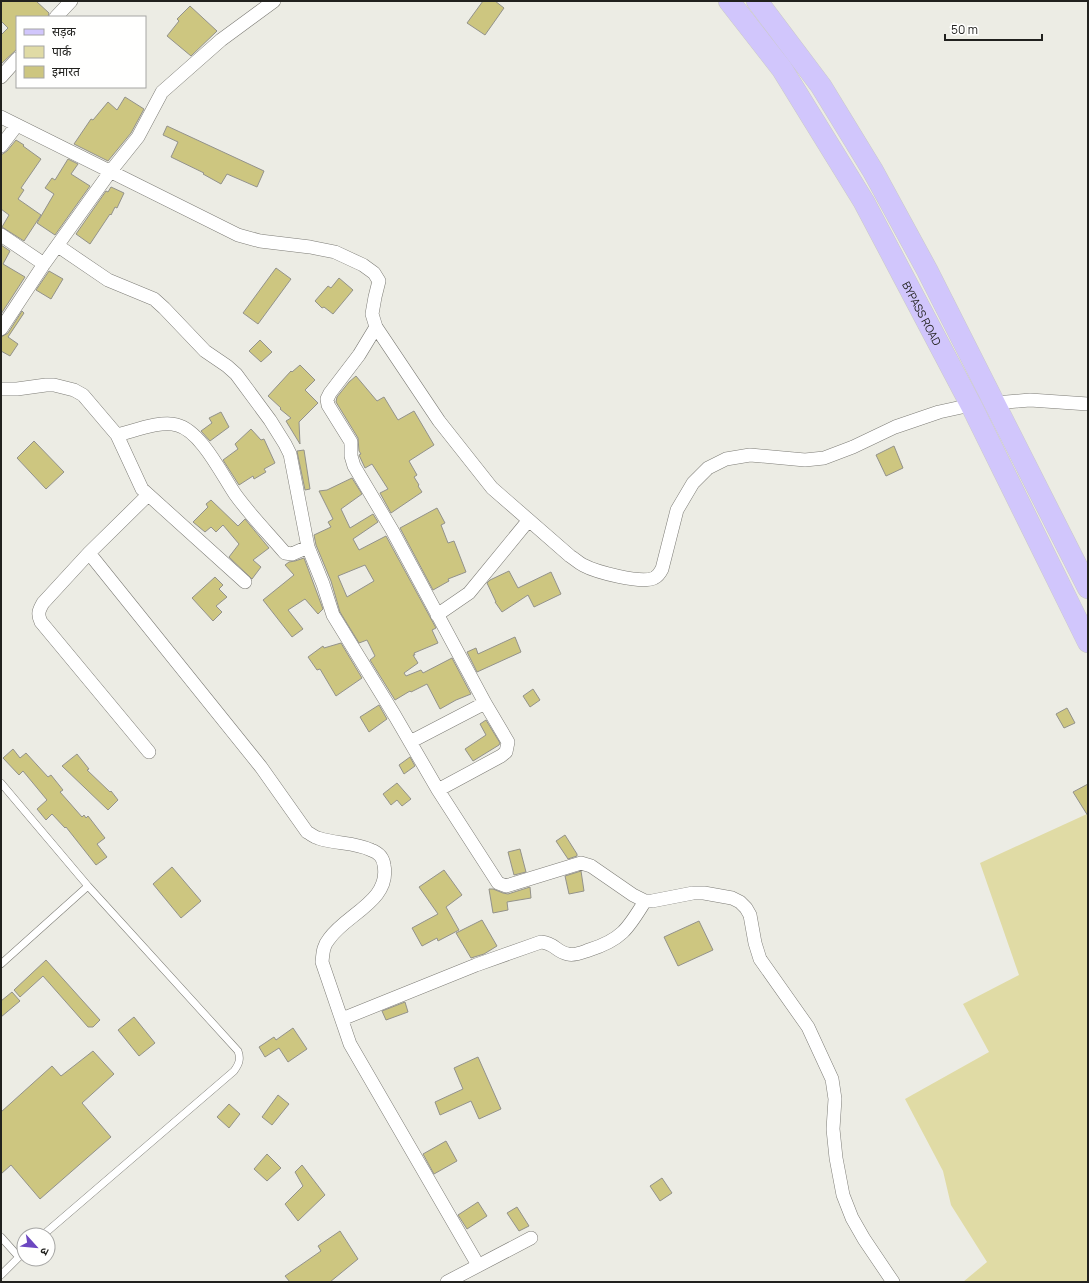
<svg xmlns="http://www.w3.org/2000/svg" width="1089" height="1283" viewBox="0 0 1089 1283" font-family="Manrope,'Noto Sans Devanagari',sans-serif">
  <rect width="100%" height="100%" fill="#ecece4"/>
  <path fill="#e0dba5" d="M1087,814L1088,816V1282H963L987,1262L951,1205L943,1171L905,1099L989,1052L963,1004L1019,975L980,863Z"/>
  <path fill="#cdc680" stroke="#93928b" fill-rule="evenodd" d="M1,1H36L49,13L48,17H17V49L1,64V35L8,28L1,21Z
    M483,1H495L504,8L485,35L467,23Z
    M190,6L217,31L191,56L167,36L179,21L177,19Z
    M125,97L144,109L131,133L108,161L74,144L91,119L93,120L108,102L117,110Z
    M167,126L264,171L257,187L227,174L221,184L203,174L204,173L171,157L178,142L163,135Z
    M16,140L24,145L23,146L41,159L21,188L24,190L18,199L41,215L24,241L2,227L9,215L1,209V155L7,151Z
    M68,159L78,164L71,174L90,186L55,235L37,223L54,194L45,188L52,178L55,180Z
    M111,187L124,193L117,208L115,207L111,215L110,214L90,244L76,234L106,191L108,192Z
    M1,245L10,251L3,264L25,277L1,314Z
    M276,268L291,279L258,324L243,313Z
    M49,271L63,279L51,299L36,290Z
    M339,278L353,290L333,314L324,307L322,308L315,301L328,286L331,288Z
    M22,311L24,313L8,337L18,344L10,356L1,351V337L8,333Z
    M260,340L272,352L261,362L249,351Z
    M300,365L315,380L305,390L318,403L299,422L300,444L286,421L291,418L280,409L281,408L268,396L291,371L292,372Z
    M356,376L377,401L384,397L398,420L414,411L434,445L409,461L417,475L414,477L419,485L418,486L422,492L391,513L380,493L388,489L372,464L365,468L359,455L361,454L359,451L358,438L336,402L337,397L349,382Z
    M221,412L229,427L210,441L201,431L212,423L209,418Z
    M251,429L261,440L264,439L275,463L264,469L266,472L254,479L253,476L239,485L223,460L238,449L235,444Z
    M34,441L64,472L46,489L17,458Z
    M894,446L903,468L886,476L876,455Z
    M304,450L310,489L305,490L297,451Z
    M352,478L362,494L341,509L350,528L373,514L378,522L353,539L359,550L386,536L436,628L432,630L438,643L414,653L415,655H413L418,663L404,673L406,676L421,670L423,673L452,658L471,694L456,700L440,709L427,684L411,692L410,691L395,700L370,660L375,656L367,640L359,643L340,612L331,581L316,545L314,535L331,527L328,522L333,519L319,491L327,490ZM365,565L374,581L347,597L338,576Z
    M211,500L238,526L245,519L269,548L253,560L261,567L252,579L229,557L239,544L223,525L216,532L211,527L205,532L193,522L208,507L206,504Z
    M437,508L445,523L441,525L448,543L454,541L466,572L448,579L449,581L433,590L400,528Z
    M304,558L323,609L318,614L305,599L288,610L303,629L292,637L263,600L294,575L285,565L289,562L295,561Z
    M509,571L518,588L551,572L561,594L534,607L528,595L502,612L495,602H496L487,583L490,580Z
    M215,577L223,585L219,589L227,597L216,606L222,612L213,621L192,598Z
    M515,637L521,652L477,672L467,652L476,648L478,654Z
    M341,643L362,678L336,696L320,669L317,670L308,657L323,646L324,648Z
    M533,689L540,700L530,707L523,696Z
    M379,705L387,719L369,732L360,717Z
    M1067,708L1075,723L1064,728L1056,714Z
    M486,720L500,743L499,745L473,761L465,749L486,735L480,724Z
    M13,749L20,758L26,753L48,777L51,775L63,790L60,792L68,801L82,817L84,815L86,818L88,816L105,838L97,844L107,857L96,865L66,827L65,828L52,814L46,820L37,809L47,800L23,771L19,775L3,758Z
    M77,754L89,769L87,770L110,792L111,791L118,800L108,810L62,766Z
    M410,757L415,766L404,774L399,765Z
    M397,783L411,799L402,806L397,800L391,805L383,794Z
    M1088,784V816L1073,792Z
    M565,835L577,854V856L568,859L556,841Z
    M520,849L526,872L514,875L508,852Z
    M172,867L201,901L181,918L153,884Z
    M444,870L462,895L446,907L459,930L438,941L437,938L422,946L412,928L438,914L419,887Z
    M581,871L584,891L569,894L565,876Z
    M530,887L531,898L507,902L508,910L493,913L489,889H493L503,893L508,894Z
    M482,920L497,946L484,954L471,958L456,933Z
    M699,921L713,950L678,966L664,937Z
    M46,960L100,1020L93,1027H88L43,976L20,997L14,990Z
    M12,992L20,1001L1,1017V1001Z
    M405,1002L408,1012L386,1020L382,1011Z
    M134,1017L155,1043L139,1056L118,1030Z
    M293,1028L307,1049L288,1062L279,1048L265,1057L259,1047L274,1037L276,1040Z
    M93,1051L114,1074L82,1103L111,1137L40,1199L11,1165L1,1174V1112L52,1066L61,1076Z
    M478,1057L501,1109L479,1119L471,1101L440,1115L435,1102L463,1089L454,1068Z
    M278,1095L289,1104L272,1125L262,1117Z
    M229,1104L240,1114L229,1128L217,1117Z
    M446,1141L457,1161L434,1174L423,1154Z
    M267,1154L281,1168L267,1181L254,1169Z
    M302,1165L325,1195L298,1221L285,1204L303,1186L295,1172Z
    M662,1178L672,1193L660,1201L650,1186Z
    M478,1202L487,1216L467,1229L458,1215Z
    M517,1207L529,1226L519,1231L507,1213Z
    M340,1231L358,1259L330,1282H290L285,1276L321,1251L318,1246Z"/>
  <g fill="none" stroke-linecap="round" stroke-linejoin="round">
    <defs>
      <path id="lane" d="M1,783L88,886L238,1051C241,1059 239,1064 234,1071L43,1235
        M1,964L88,886
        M1,1237L18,1256
        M1,1275L24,1252"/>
      <path id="street" d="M56,17L71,1
        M1,77L17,59
        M1,117L238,235L260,241L310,247L335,252L363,265L374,273L379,281L375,297L372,314L376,327L439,421L492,488L570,556C575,559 579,563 583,565C596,572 641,584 654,578C658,576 660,573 662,569L677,510L693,483L708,468L726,459L750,455L805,460L824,458L853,447L895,427L939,412L971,405
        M1,146L17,125
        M1,235L44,264
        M58,246L108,280L154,299L164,308L205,351L227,366L236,374L270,420L285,444L290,454L308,547L323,584L333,615L395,716L438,790L498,883L506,886L581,863L591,866L633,895L645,901H652L693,893H704L732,898L740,902L746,908L750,915L755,943L760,959L808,1027L832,1079L835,1099L833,1129L836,1158L843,1195L852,1218L864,1239L893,1282
        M376,327L359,355L330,393L327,399L328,405L351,442V456L354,466L392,530L485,703L508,742L506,752L501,756L438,790
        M1,329L44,264L110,172L138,137L162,92L221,40L274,1
        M1,389H17L46,385H54L74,390L83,395L117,435L142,489L245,582
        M995,403L1030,400L1088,404
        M117,435C134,431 161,420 177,425C201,431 222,475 235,494C250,515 268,533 285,553L292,554L308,547
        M148,495L89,553L43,603C39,610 37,614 41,622L149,752
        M89,553L261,767L307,832C311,834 314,837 318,838C335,844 355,842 371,850C379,853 383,857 384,865C391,901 346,914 329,939C323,946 323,953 322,962L350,1044L478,1265
        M437,615L469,593L528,521
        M410,742L485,703
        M342,1019L476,965L541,942C555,943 556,952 568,954C575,956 583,952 589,950C621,940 628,929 645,901
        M447,1282L531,1238"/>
      <g id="primary">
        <path id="s1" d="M729,1L782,69L864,202L971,405L1088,642"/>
        <path d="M757,1L821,86L873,171L927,270L1088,588"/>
      </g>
    </defs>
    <use href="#lane" stroke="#7d7c76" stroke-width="8"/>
    <use href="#street" stroke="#7d7c76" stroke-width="14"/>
    <use href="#primary" stroke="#cacac9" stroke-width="22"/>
    <use href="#lane" stroke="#fff" stroke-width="7"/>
    <use href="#street" stroke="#fff" stroke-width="13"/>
    <use href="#primary" stroke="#d1c6fc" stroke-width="21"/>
  </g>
  <g text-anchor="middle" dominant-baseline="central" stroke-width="3.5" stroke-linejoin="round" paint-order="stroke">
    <g font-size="11" fill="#21211e" stroke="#fffffe">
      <text stroke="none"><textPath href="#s1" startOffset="368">BYPASS ROAD</textPath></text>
    </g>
  </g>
  <rect width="1089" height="1283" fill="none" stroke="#21211e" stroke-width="4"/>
  <rect x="16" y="16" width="130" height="72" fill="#fffffe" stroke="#a6a6a4"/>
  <rect x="24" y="29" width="20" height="6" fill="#d1c6fc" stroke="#a6a6a4"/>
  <text x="52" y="36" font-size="12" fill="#21211e">सड़क</text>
  <rect x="24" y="46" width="20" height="12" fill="#e0dba5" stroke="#a6a6a4"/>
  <text x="52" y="56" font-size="12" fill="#21211e">पार्क</text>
  <rect x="24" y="66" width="20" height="12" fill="#cdc680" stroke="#a6a6a4"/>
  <text x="52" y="76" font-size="12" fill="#21211e">इमारत</text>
  <g transform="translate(36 1247) rotate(117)"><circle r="19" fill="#fffffe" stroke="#a6a6a4"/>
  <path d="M0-3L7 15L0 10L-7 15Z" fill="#6c47c0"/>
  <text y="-6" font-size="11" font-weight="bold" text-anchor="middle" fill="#21211e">उ</text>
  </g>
  <path d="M945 34v6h97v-6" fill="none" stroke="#21211e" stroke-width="2"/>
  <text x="951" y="34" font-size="12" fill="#21211e" stroke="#fffffe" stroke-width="3" paint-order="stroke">50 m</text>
</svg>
